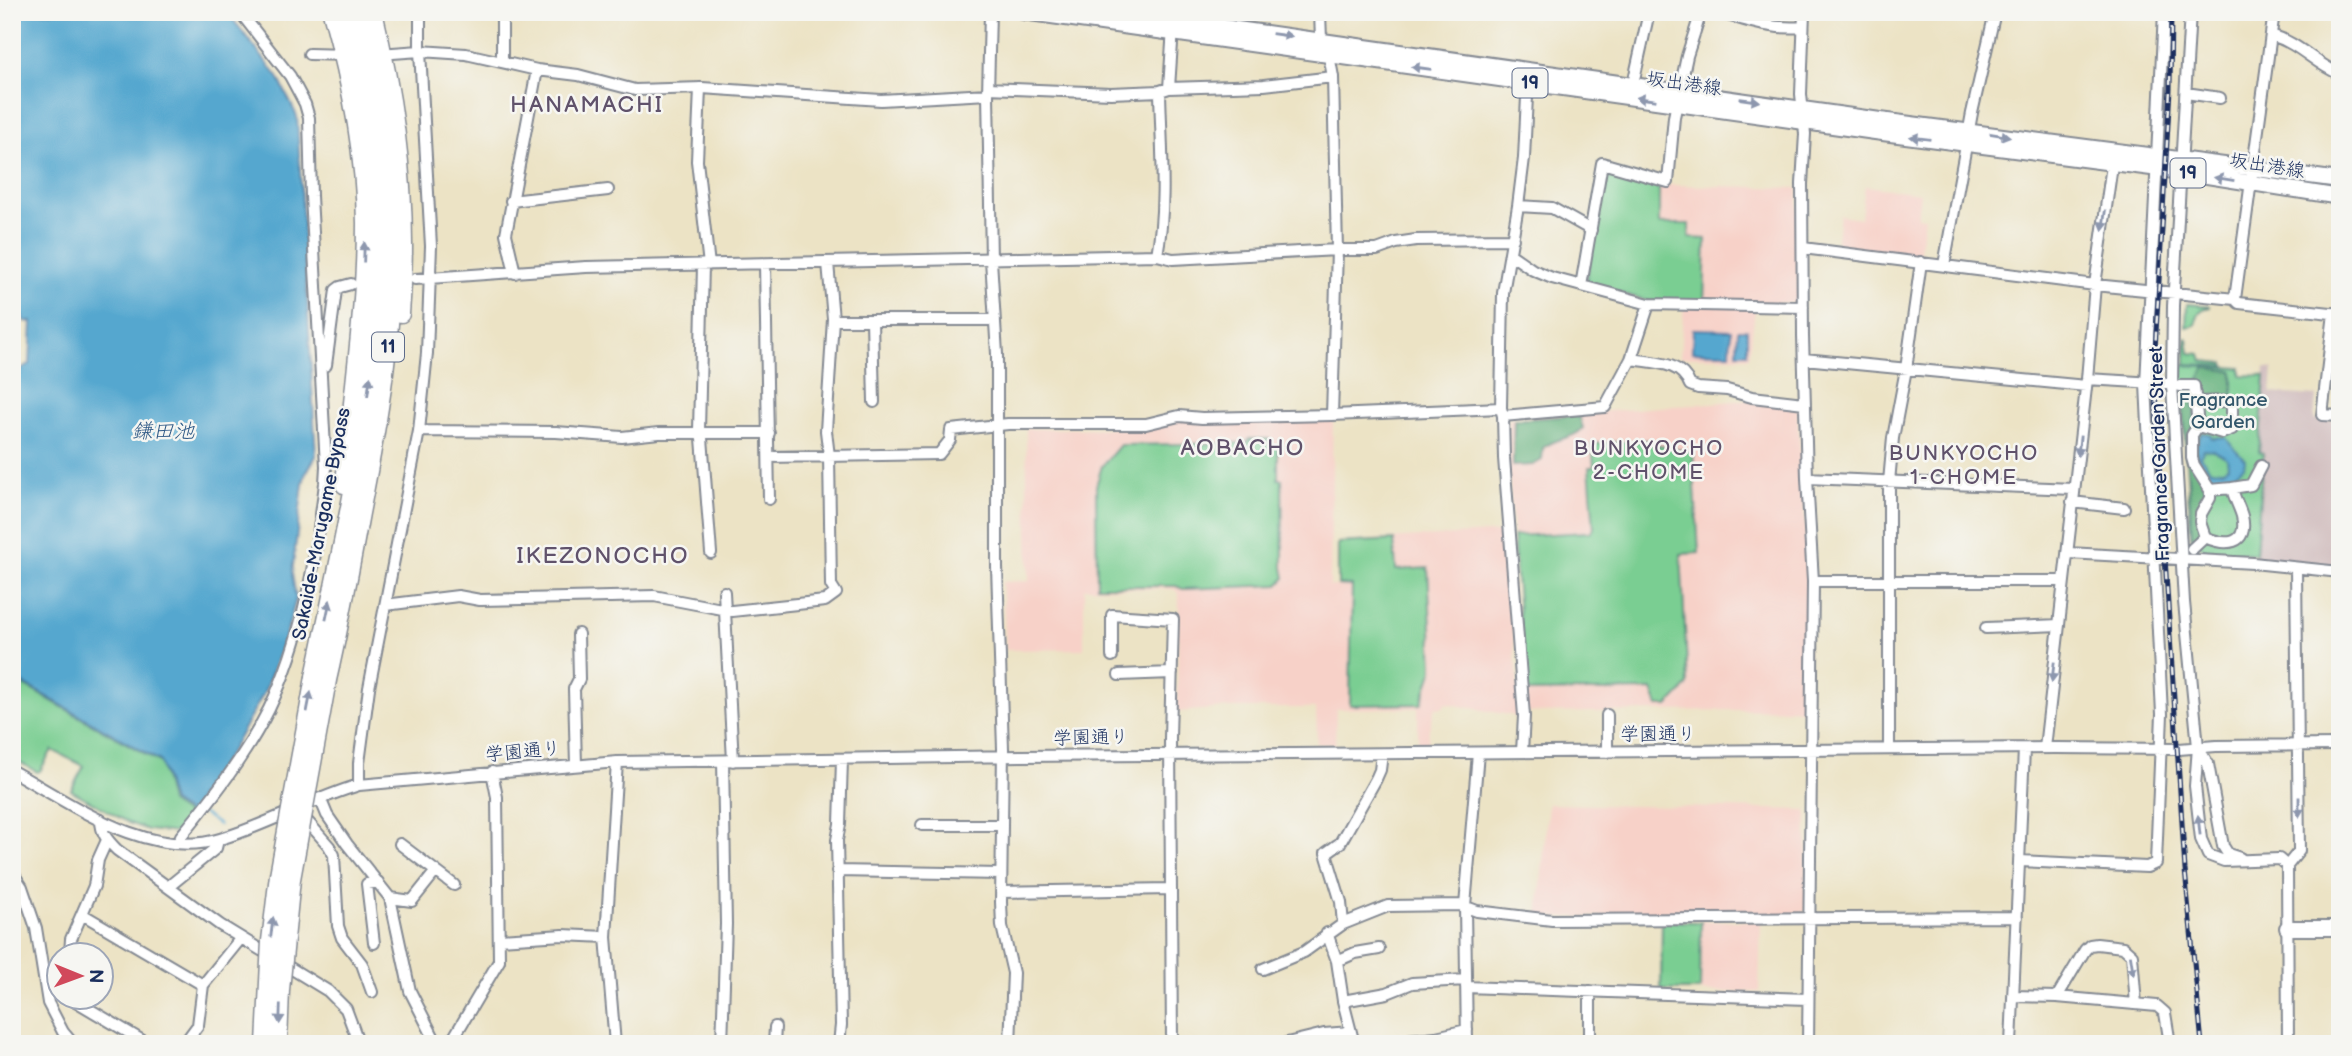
<svg xmlns="http://www.w3.org/2000/svg" width="2352" height="1056" viewBox="0 0 2352 1056" font-family="'Balsamiq Sans','Klee One',sans-serif">
  <rect width="100%" height="100%" fill="#f6f6f2"/>
  <filter id="ink" filterUnits="userSpaceOnUse"><feTurbulence type="fractalNoise" baseFrequency=".0143" numOctaves="2"/><feDisplacementMap in="SourceGraphic" scale="14" xChannelSelector="R" yChannelSelector="G"/><feConvolveMatrix kernelMatrix="1 2 1 2 8 2 1 2 1" color-interpolation-filters="sRGB"/></filter>
  <filter id="wash" filterUnits="userSpaceOnUse"><feTurbulence type="fractalNoise" baseFrequency=".00686" numOctaves="4" result="noise"/><feDisplacementMap in="SourceGraphic" scale="28" xChannelSelector="R" yChannelSelector="G"/><feGaussianBlur stdDeviation="1.57" result="paint"/><feColorMatrix in="noise" values="0 0 0 0 0 0 0 0 0 0 0 0 0 0 0 0 0 1.4 0 .05"/><feComposite in="paint" operator="in"/></filter>
  <g filter="url(#wash)">
    <rect width="100%" height="100%" fill="#ece3c5"/>
    <path fill="#f7d1c8" d="M1604,169L1670,185L1798,188V301L1795,303H1756L1749,357H1680L1684,302Z
      M1865,186L1920,193L1917,216L1924,217L1919,258L1836,247L1840,215L1861,218Z
      M1749,400L1797,406L1809,583L1807,709L1526,713L1509,474V419Z
      M1333,418L1330,586H1337V542L1505,532L1520,717L1445,703L1444,707L1435,708L1429,729L1428,745H1418V708L1336,709L1335,744H1317L1316,708H1225L1177,712L1179,594L1174,589L1084,588V649L1006,650L1002,582L1029,581L1026,429L1140,428L1179,420Z
      M1548,804L1807,810L1806,911L1794,915L1538,917Z
      M1702,921H1761L1759,992H1701Z"/>
    <path fill="#d2bfc0" d="M2265,368L2273,369L2271,393L2316,396L2314,419L2340,421V569L2255,560L2263,454L2259,453Z"/>
    <path fill="#7ace92" stroke="#4a7e78" stroke-width="2" d="M1604,169L1659,181V224H1689V238L1706,239L1704,302L1649,301L1586,284Z
      M2187,304L2210,306V307C2198,309 2198,314 2195,325L2186,327Z
      M2186,338L2188,339L2190,353L2201,354L2203,361L2224,363L2225,366L2186,364Z
      M2183,365L2241,368V375L2265,376L2259,452L2263,453L2256,554L2205,550L2191,536L2182,399Z
      M1249,439H1269L1270,447H1278V479L1282,480L1283,568L1285,578L1278,585L1183,589L1176,586H1097L1096,486L1102,466L1120,445L1247,443Z
      M1648,440L1652,444L1693,452L1699,553L1681,554L1688,685L1668,706H1658L1652,690L1525,692L1513,536L1590,532L1594,528L1589,467H1594L1592,444Z
      M1394,540L1396,570L1428,568L1433,669L1421,704L1350,705L1352,586L1338,585V543Z
      M12,679L161,763L170,803L191,817L178,833L148,830L129,823L71,790L84,766L52,750L40,771L37,772L12,758Z
      M1662,921L1701,922L1700,990H1661Z"/>
    <path fill="#63b17c" stroke="#3f706d" stroke-width="2" d="M2205,368L2233,371V398L2199,397V379Z
      M2189,396L2195,412L2190,440L2206,491L2199,533L2195,540L2192,536L2183,400Z
      M1579,415L1583,428C1571,441 1560,435 1543,448L1542,460L1533,465L1513,466L1514,420Z"/>
    <path fill="#54a7cf" stroke="#386b96" stroke-width="2" fill-rule="evenodd" d="M12,12H227L278,77L297,116L316,456L305,475L303,484L292,574L296,599L285,638L264,693L232,749L197,800L201,805L193,816L172,802L160,761L12,677V375L30,364L32,322L24,321L12,282Z
      M1693,329L1731,330L1730,353L1692,352Z
      M1738,330H1747V353H1737Z
      M2202,433L2210,434L2212,438L2225,437L2245,460L2244,466L2226,481C2202,482 2188,451 2202,433ZM2204,449L2213,450L2227,458L2228,466L2223,470L2210,469L2200,456Z"/>
    <g fill="none" stroke-linecap="round" stroke-linejoin="round">
      <path stroke="#54a7cf" stroke-width="2.5" d="M202,813L219,825
        M29,922L32,936"/>
    </g>
  </g>
  <g filter="url(#ink)">
    <g fill="none" stroke-linecap="round" stroke-linejoin="round">
      <defs>
        <path id="minor" d="M990,12L988,94L991,260L997,354V567L1003,749L1001,902L1002,926L1013,973L1010,1044
          M1320,12L1321,40L1329,55L1333,77L1337,250L1332,415L1501,408
          M1718,12C1747,21 1773,30 1803,27
          M1804,12L1801,94L1805,134L1802,184L1803,336L1807,478L1813,581L1808,1044
          M2190,12L2173,306L2172,384L2184,602L2198,747L2195,786L2201,839L2208,855L2224,861L2279,859L2287,866L2288,1044
          M2271,35C2301,44 2313,63 2340,74
          M309,54L348,55
          M379,54L420,51L466,54L537,70L578,75L635,90L702,88L881,100L988,94
          M502,62V12
          M1633,84L1649,12
          M700,88L697,161L709,265
          M988,88L1111,93L1160,91L1169,88L1264,85L1333,77
          M1169,88L1173,28
          M2186,93L2220,98
          M511,201L608,190
          M1518,206L1552,208L1591,230
          M1803,248L2095,285L2235,299L2239,303L2340,314
          M1510,254L1533,270L1552,278L1649,304L1803,307
          M1157,255C1167,202 1161,145 1160,91
          M765,264L769,499
          M703,265L699,430L702,438L711,553
          M1944,265L1972,113L1995,12
          M515,273L506,234L537,70
          M415,279L586,267L1157,255L1173,259L1337,250H1377L1396,243L1416,240L1513,239
          M1581,286L1602,163L1668,182L1674,117L1687,56L1701,12
          M2235,299L2274,12
          M2334,313L2322,415L2340,416
          M833,320H995
          M872,320L874,402
          M1631,359C1654,363 1681,361 1690,385L1698,388L1727,390L1752,397L1804,403
          M1804,359L2086,386
          M321,367L326,365L336,290L340,287L351,284
          M2087,379L2172,384
          M2180,386H2194L2198,426L2192,435V458L2194,465L2210,490V498L2201,514L2200,522L2205,537L2192,549
          M2196,402L2232,401V429L2222,433L2198,426
          M1503,416L1605,407L1631,359L1649,304
          M419,431L556,432L622,437L659,433H769
          M769,457L939,454L950,440L951,430L1008,424H1146L1179,416L1202,418L1332,415
          M1807,478L2073,489
          M2232,488L2251,485L2261,466
          M2072,502L2124,508
          M2205,537C2225,546 2249,546 2242,516C2239,506 2234,498 2232,488L2210,490
          M2068,553L2253,563L2340,572
          M1813,581H2064
          M724,592L733,761
          M385,605L458,596L480,600L654,596L732,611L825,601L836,593L831,585L829,456L826,431L833,319L828,263
          M1986,628L2059,625
          M1112,656V615L1173,619L1170,738L1172,1044
          M1119,675L1172,673
          M2198,747L2208,764L2223,846L2228,854L2240,858
          M2045,748L2087,379L2095,285L2113,158
          M1889,749V482L1893,438L1906,369L1921,262
          M1522,752L1524,716L1504,458L1503,416L1501,408L1503,293L1518,206L1524,158L1528,76
          M1607,752V715
          M576,765L574,689L579,679L578,634
          M12,771C72,804 149,861 220,839C268,825 311,799 359,785L617,762L1021,756L2056,748L2179,749L2216,746L2340,745
          M359,785V763L369,688L419,431L427,353L431,246L420,51V12
          M320,798L327,815L347,844L390,898L410,991L437,1044
          M300,813L329,846L334,855L338,926L342,938L362,964L372,992
          M101,820C101,833 107,840 117,850L220,925L328,991L346,1009L359,1044
          M922,825H1001
          M178,843L181,836C214,796 246,755 269,709C303,639 316,559 325,483L326,466L311,196L309,118L305,104L290,76L240,12
          M400,844L454,885
          M2020,861L2147,867L2156,863L2162,714L2146,384L2164,12
          M2287,866L2299,851L2296,568
          M837,871L1001,874
          M12,872L22,887L36,928L48,1003L63,1032L73,1044
          M168,887L216,848L218,840
          M1001,892L1170,889
          M390,898L412,901L436,871
          M82,914L203,985
          M1343,924L1341,902L1326,853L1340,843L1376,779L1380,770L1382,754
          M1327,933L1337,961L1343,1001L1354,1044
          M499,939L563,935L606,937
          M374,943L367,884L378,882
          M70,954L71,939L94,886L98,860L107,840
          M1337,961L1355,953L1379,949
          M1263,969L1304,952L1343,924L1388,906L1461,905L1477,911L1552,920L2017,917
          M1466,987L1808,999
          M67,996L148,1044
          M2014,996L2057,997L2157,1006L2165,1013L2170,1044
          M2057,997L2085,950L2090,945L2097,944L2123,947L2132,955L2136,1004
          M1343,1001L1387,993L1412,983L1466,980
          M2337,1006H2340
          M184,1044L198,1025L203,985L241,938
          M450,1044L499,961L497,797L492,772
          M615,1044L606,937L617,762
          M722,1044L726,924L723,761
          M774,1044L775,1027
          M839,1044L841,1025L837,840L840,824L842,760
          M1283,1044L1324,1034L1351,1032
          M1369,1044L1436,1037L1467,1030
          M1467,1044L1465,906L1478,753
          M1590,1044V991
          M2011,1044L2024,749"/>
        <path id="major" d="M1023,12L1875,132L2182,172L2340,197
          M1118,12L1880,120L2340,180
          M2287,928H2340"/>
        <path id="highway" d="M331,12C350,81 364,152 365,223C365,311 351,398 344,485
          M374,12C398,110 410,213 401,314
          M314,677C344,532 380,385 379,237C379,161 363,86 345,12
          M328,680C341,624 351,568 361,513C379,422 395,331 393,238C391,162 378,86 359,12"/>
      </defs>
      <use href="#minor" stroke="#848992" stroke-width="14"/>
      <use href="#major" stroke="#848992" stroke-width="18"/>
      <use href="#highway" stroke="#848992" stroke-width="19"/>
      <use href="#minor" stroke="#fff" stroke-width="10"/>
      <use href="#major" stroke="#fff" stroke-width="14"/>
      <use href="#highway" stroke="#fff" stroke-width="16"/>
      <defs>
        <path id="rail" d="M2171,12L2170,89L2155,350L2158,448L2185,870L2202,1044"/>
      </defs>
      <use href="#rail" stroke="#1b2f5e" stroke-width="5"/>
      <use href="#rail" stroke="#f6f6f2" stroke-width="2.5" stroke-dasharray="8" stroke-linecap="butt"/>
      <defs>
        <path id="highway-bridge" d="M265,1044L270,941L278,875L314,677
          M279,1044L281,990L292,879L328,680"/>
      </defs>
      <use href="#highway-bridge" stroke="#848992" stroke-width="19" stroke-linecap="butt"/>
      <use href="#highway-bridge" stroke="#fff" stroke-width="16"/>
    </g>
    <defs><path id="oneway-solid" d="M-6-.8H1V-3.2L6.5 0L1 3.2V.8H-6Z" transform="scale(1.75)"/></defs>
    <g fill="#8d97ae">
      <use href="#oneway-solid" transform="translate(1282 35) rotate(8)"/>
      <use href="#oneway-solid" transform="translate(1421 68) rotate(-172)"/>
      <use href="#oneway-solid" transform="translate(1646 99) rotate(-172)"/>
      <use href="#oneway-solid" transform="translate(1750 100) rotate(8)"/>
      <use href="#oneway-solid" transform="translate(2000 135) rotate(9)"/>
      <use href="#oneway-solid" transform="translate(1920 138) rotate(-173)"/>
      <use href="#oneway-solid" transform="translate(2224 179) rotate(-171)"/>
      <use href="#oneway-solid" transform="translate(2104 220) rotate(98)"/>
      <use href="#oneway-solid" transform="translate(364 252) rotate(-88)"/>
      <use href="#oneway-solid" transform="translate(369 386) rotate(-82)"/>
      <use href="#oneway-solid" transform="translate(2079 446) rotate(97)"/>
      <use href="#oneway-solid" transform="translate(328 610) rotate(-78)"/>
      <use href="#oneway-solid" transform="translate(2053 672) rotate(97)"/>
      <use href="#oneway-solid" transform="translate(309 702) rotate(-79)"/>
      <use href="#oneway-solid" transform="translate(2299 807) rotate(90)"/>
      <use href="#oneway-solid" transform="translate(2199 825) rotate(-96)"/>
      <use href="#oneway-solid" transform="translate(272 927) rotate(-83)"/>
      <use href="#oneway-solid" transform="translate(2132 965) rotate(81)"/>
      <use href="#oneway-solid" transform="translate(280 1014) rotate(92)"/>
    </g>
  </g>
  <g text-anchor="middle" dominant-baseline="central" stroke-width="5" stroke-linejoin="round" paint-order="stroke">
    <g fill="#f6f6f2" stroke="#5d6b8a" stroke-width="2">
      <rect x="1512.5" y="68.5" width="35" height="29" rx="5"/>
      <rect x="2170.5" y="158.5" width="35" height="29" rx="5"/>
      <rect x="372" y="332.5" width="32" height="29" rx="5"/>
    </g>
    <g font-size="18" font-weight="bold" fill="#1b2f5e">
      <text x="1530" y="83">19</text>
      <text x="2188" y="173">19</text>
      <text x="388" y="347">11</text>
    </g>
    <g font-size="19" fill="#1b2f5e" stroke="#f6f6f2">
      <text transform="translate(1684 84) rotate(8)">坂出港線</text>
      <text transform="translate(2267 166) rotate(9)">坂出港線</text>
      <text transform="translate(2160 454) rotate(-92)">Fragrance Garden Street</text>
      <text transform="translate(322 524) rotate(-79)">Sakaide-Marugame Bypass</text>
      <text x="1658" y="734">学園通り</text>
      <text transform="translate(1091 738) rotate(-1)">学園通り</text>
      <text transform="translate(523 752) rotate(-5)">学園通り</text>
    </g>
    <g font-size="19" fill="#33576b" stroke="#f6f6f2">
      <text x="2223" y="400">Fragrance<tspan x="2223" dy="22">Garden</tspan></text>
    </g>
    <g font-size="21" font-style="italic" fill="#2f5986" stroke="#f6f6f2">
      <text x="163" y="431">鎌田池</text>
    </g>
    <g font-size="21" letter-spacing="2" fill="#60526b" stroke="#f6f6f2">
      <text x="1649" y="448">BUNKYOCHO<tspan x="1649" dy="24">2-CHOME</tspan></text>
      <text x="1964" y="453">BUNKYOCHO<tspan x="1964" dy="24">1-CHOME</tspan></text>
    </g>
    <g font-size="23" letter-spacing="2" fill="#60526b" stroke="#f6f6f2">
      <text x="587" y="105">HANAMACHI</text>
      <text x="1243" y="448">AOBACHO</text>
      <text x="603" y="556">IKEZONOCHO</text>
    </g>
  </g>
  <rect width="2352" height="1056" fill="none" stroke="#f6f6f2" stroke-width="42"/>
  <g transform="translate(80 976) rotate(91)"><circle r="33" fill="#f6f6f2" stroke="#9ea6b7" stroke-width="2"/>
  <path d="M0-5L12 26L0 18L-12 26Z" fill="#d1495b"/>
  <text y="-10" font-size="19" font-weight="bold" text-anchor="middle" fill="#1b2f5e">N</text>
  </g>
</svg>
